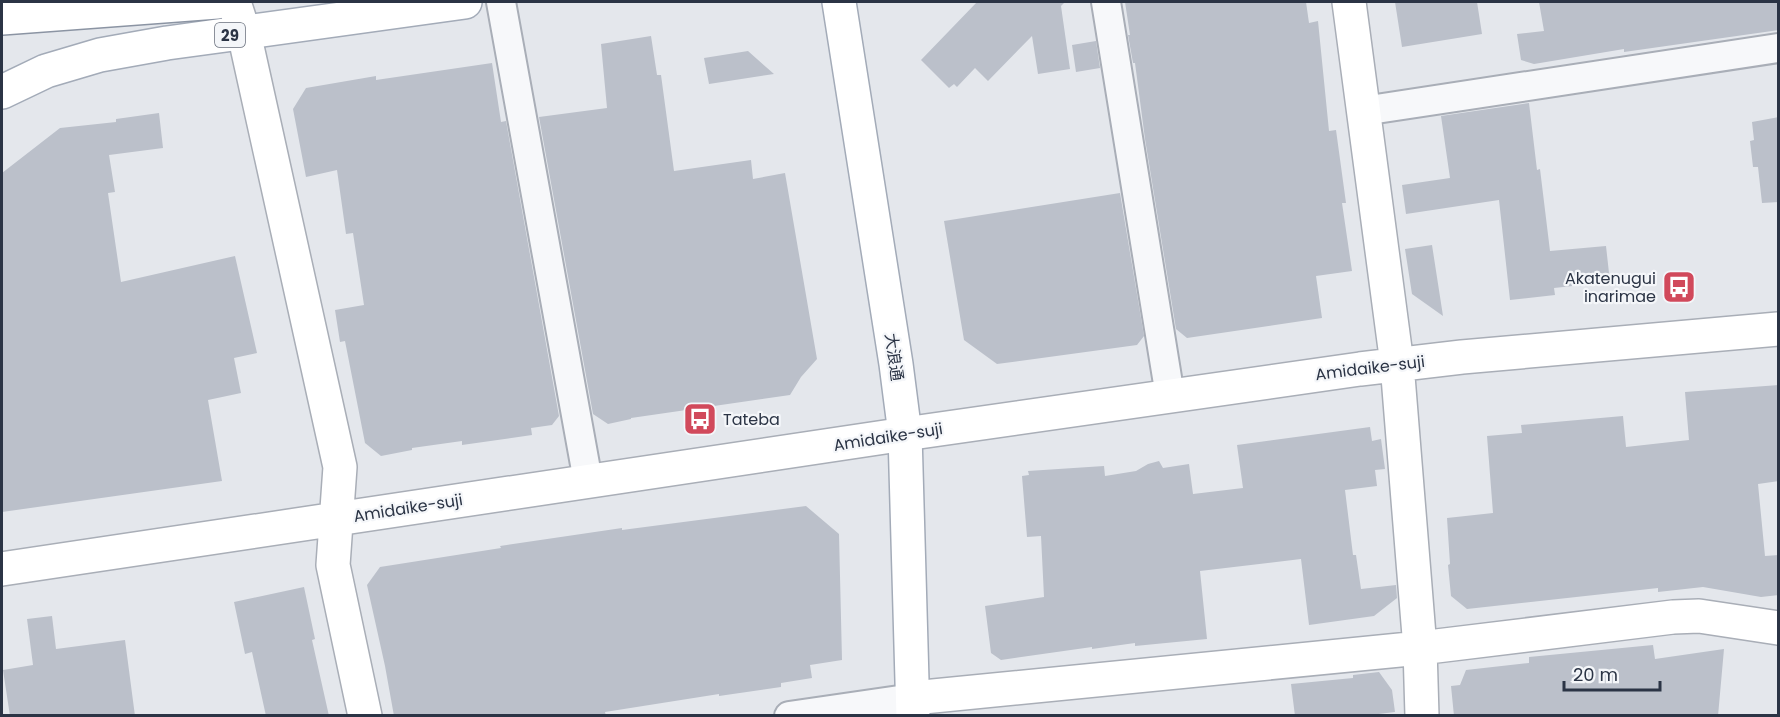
<svg xmlns="http://www.w3.org/2000/svg" width="1780" height="717" viewBox="0 0 1780 717" font-family="Poppins,'Noto Sans JP',sans-serif">
  <rect width="100%" height="100%" fill="#e4e7ec"/>
  <path fill="#bbc0ca" d="M977,2H1065L1061,6L1070,69L1038,74L1032,36L988,81L975,68L957,87L954,84L949,88L921,60Z
    M1125,2H1306L1309,23L1318,21L1329,131L1336,130L1346,203H1342L1352,271L1316,276L1322,318L1187,338L1176,329L1145,139L1135,63H1133L1128,35H1130Z
    M1395,2H1477L1482,34L1402,47Z
    M1539,2H1779V30L1624,52V49L1534,64L1521,60L1517,34L1544,31Z
    M651,36L657,75H661L674,171L751,160L753,179L785,173L817,359L801,377L790,395L631,418V419L608,424L593,414L539,117L607,108L601,44Z
    M1096,41L1100,68L1076,72L1072,45Z
    M748,51L774,74L709,84L704,58Z
    M492,63L501,122L506,121L559,416L552,425L531,428L532,435L462,445V441L412,448V450L381,456L365,443L345,341L340,342L335,310L364,305L353,233L346,234L337,170L306,177L293,109L306,88L376,76V80Z
    M1529,103L1537,170L1540,169L1550,251L1606,246L1610,282L1554,288L1555,295L1510,300L1499,200L1406,214L1402,185L1450,178L1441,116Z
    M159,113L163,148L109,155L115,192L108,193L121,282L235,256L257,353L234,358L241,393L208,400L222,481L2,512V173L60,128L116,122V119Z
    M1779,117V202L1762,203L1758,167H1753L1750,141L1754,140L1752,122Z
    M1120,193L1144,336L1137,345L997,364L964,340L944,221Z
    M1432,245L1443,316L1412,294L1405,249Z
    M1779,385V481L1758,484L1765,556L1779,555V595L1761,597L1703,587L1658,592V588L1467,609L1451,596L1448,565L1450,564L1447,518L1493,513L1487,436L1522,433L1521,425L1623,416L1626,447L1689,440L1685,392Z
    M1370,427L1372,441L1381,439L1385,469L1375,470L1377,486L1345,490L1353,555H1356L1361,589L1396,585L1397,598L1374,616L1309,625L1301,559L1200,571L1207,639L1135,646V643L1092,649V647L1001,660L991,653L985,606L1044,597L1041,536L1027,537L1022,476L1029,475L1028,471L1104,466L1105,476L1136,471L1148,464L1159,461L1163,468L1189,464L1193,494L1243,488L1237,445Z
    M806,506L839,534L842,660L810,665L812,678L781,683V687L719,696V694L605,712L606,716H394L385,666L367,585L380,567L501,548L500,546L622,528V530Z
    M304,587L315,639L312,640L329,716H266L252,652L245,654L234,602Z
    M52,616L56,649L125,640L135,716H10L3,670L33,665L27,619Z
    M1653,645L1655,659L1724,649L1718,716H1454L1451,686L1460,685L1466,670L1529,663V657Z
    M1379,672L1392,690L1395,712L1362,716H1295L1291,684L1353,678V675Z"/>
  <g fill="none" stroke-linecap="round" stroke-linejoin="round">
    <defs>
      <path id="street" d="M501,2L588,481
        M1106,2L1170,396
        M1363,111L1778,48
        M789,716L913,698"/>
      <path id="secondary" d="M234,2L244,33L340,467L333,565L365,716
        M1349,2L1397,364L1420,648L1422,716
        M2,569L905,434L1360,369L1462,357L1778,329
        M913,698L1420,648L1673,617L1699,616L1778,628"/>
      <path id="primary" d="M839,2L896,364L905,434L913,716
        M2,92L46,71L100,55L167,43L465,2"/>
      <path id="highway" d="M2,18L217,2"/>
    </defs>
    <use href="#street" stroke="#a9aeb7" stroke-width="32"/>
    <use href="#secondary" stroke="#a9aeb7" stroke-width="36"/>
    <use href="#primary" stroke="#a3abb8" stroke-width="36"/>
    <use href="#highway" stroke="#8b94a3" stroke-width="36"/>
    <use href="#street" stroke="#f7f8fa" stroke-width="28"/>
    <use href="#secondary" stroke="#fff" stroke-width="33"/>
    <use href="#primary" stroke="#fff" stroke-width="33"/>
    <use href="#highway" stroke="#fff" stroke-width="33"/>
  </g>
  <defs>
    <symbol id="bus-square" viewBox="-11 -11 22 22"><rect x="-9" y="-9" width="18" height="18" rx="4" fill="#d1495b" stroke="#f4f6f9"/><path d="M-5-6H5V4H4V6H2V4H-2V6H-4V4H-5ZM-3.5-4V0h7V-4ZM-3.5 1.2v1.5H-2V1.2ZM2 1.2v1.5H3.5V1.2Z" fill="#fff"/></symbol>
  </defs>
  <g fill-rule="evenodd">
    <use href="#bus-square" x="1660" y="268" width="38" height="38"/>
    <use href="#bus-square" x="681" y="400" width="38" height="38"/>
  </g>
  <g text-anchor="middle" dominant-baseline="central" stroke-width="4.5" stroke-linejoin="round" paint-order="stroke">
    <rect fill="#f4f6f9" stroke="#676e7b" stroke-width="1.5" x="215" y="23" width="30" height="24" rx="4.5"/>
    <g font-size="15" font-weight="bold" fill="#2b3445">
      <text x="230" y="35">29</text>
    </g>
    <g font-size="16" fill="#2b3445" stroke="#f4f6f9" text-anchor="end">
      <text x="1656" y="278">Akatenugui<tspan x="1656" dy="18">inarimae</tspan></text>
      <text x="723" y="419" text-anchor="start">Tateba</text>
    </g>
    <g font-size="16" fill="#2b3445" stroke="#f4f6f9">
      <text transform="translate(894 357) rotate(82)">大浪通</text>
      <text transform="translate(1370 368) rotate(-7)">Amidaike-suji</text>
      <text transform="translate(888 437) rotate(-9)">Amidaike-suji</text>
      <text transform="translate(408 508) rotate(-9)">Amidaike-suji</text>
    </g>
  </g>
  <rect width="1780" height="717" fill="none" stroke="#2b3445" stroke-width="6"/>
  <path d="M1564 681v9h96v-9" fill="none" stroke="#2b3445" stroke-width="3"/>
  <text x="1573" y="681" font-size="18" fill="#2b3445" stroke="#f4f6f9" stroke-width="4.5" paint-order="stroke">20 m</text>
</svg>
